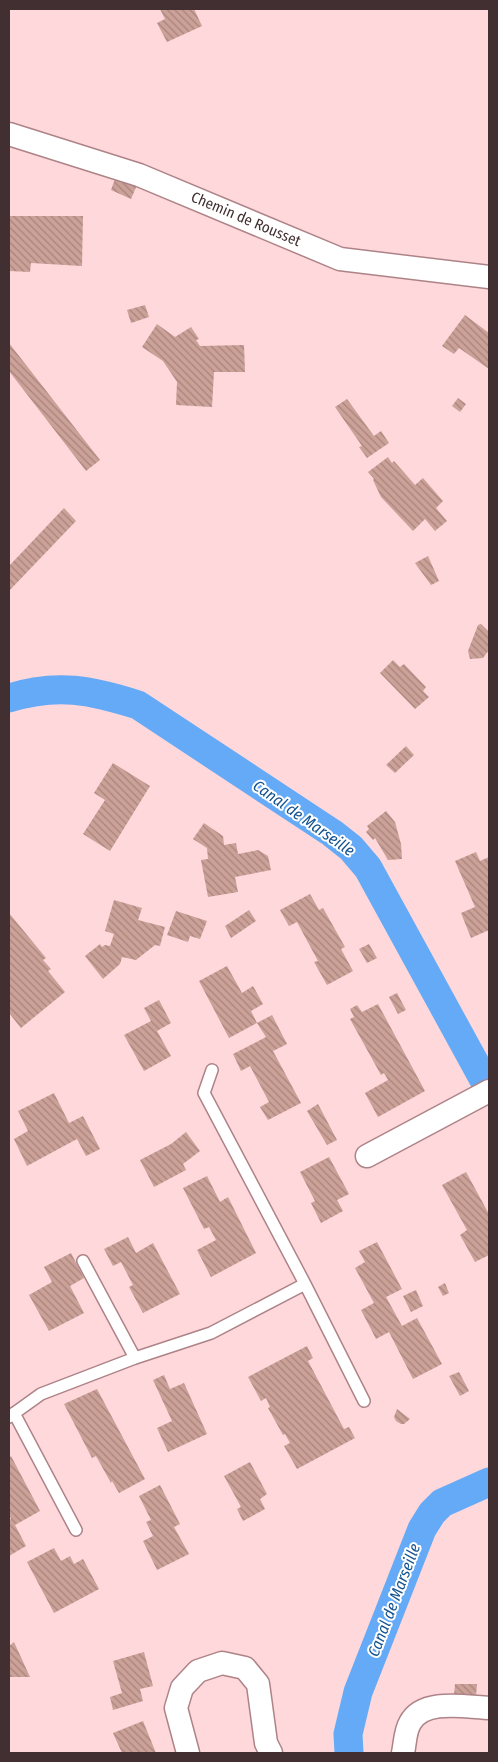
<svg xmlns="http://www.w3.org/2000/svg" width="498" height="1762" viewBox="0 0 498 1762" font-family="'Fira Sans Condensed',sans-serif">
  <defs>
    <pattern id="building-back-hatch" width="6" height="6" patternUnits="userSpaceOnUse" patternTransform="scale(1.25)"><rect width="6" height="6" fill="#cca198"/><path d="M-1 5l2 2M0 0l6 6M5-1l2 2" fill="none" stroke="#a7847d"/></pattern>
  </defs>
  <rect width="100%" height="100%" fill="#fed8db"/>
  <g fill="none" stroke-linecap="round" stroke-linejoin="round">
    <path stroke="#64aaf7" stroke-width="29" d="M9,698C57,683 91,690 138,705L332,833L351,848L368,868L489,1089
      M349,1753L348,1734L358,1692L422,1529L432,1513L442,1503L489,1482"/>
  </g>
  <path fill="url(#building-back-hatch)" d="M160,9H194L202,26L167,42L157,23L165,19Z
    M116,176L137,185L131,199L111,190Z
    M10,216H83L82,266L31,263L30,272L9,271Z
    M145,305L149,317L131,323L127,310Z
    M465,315L489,333V369L459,348L454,354L442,346Z
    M157,324L175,337L191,327L199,339L196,340L200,346L244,345L245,372H214L212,407L176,405L177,382L163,361L142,347Z
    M9,343L100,460L86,471L9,371Z
    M458,398L466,404L460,412L452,406Z
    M347,399L374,436L381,431L389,443L367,458L359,447L362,446L335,407Z
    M388,457L392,463L394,461L415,485L423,478L443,501L436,508L447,521L435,531L425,519L413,531L381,497L373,480L374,479L368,472Z
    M64,508L76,521L9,591V566Z
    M428,556L439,581L431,585L415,563Z
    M481,624L489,632V650L483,658L470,659L468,651L478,625Z
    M393,660L400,667L404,664L426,687L423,691L429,697L415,709L380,673Z
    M406,746L414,755L395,773L386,765Z
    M113,763L150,786L110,851L83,834L105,800L94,793Z
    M386,811L395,822L401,844L402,859L388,860L375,838L373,840L366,832L369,829L367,826Z
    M204,823L223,836L224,845L236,843L238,854L258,850L268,856L271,870L235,877L238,892L208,897L201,860L208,859L207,848L193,839Z
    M476,852L480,861L489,857V930L471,938L461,913L475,907L455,861Z
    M310,894L319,910L323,908L345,947L341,949L353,971L327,985L314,962L318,961L297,922L289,926L280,910Z
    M114,900L142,908L138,920L165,927L160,946L155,945L136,960L122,957L120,964L103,979L85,956L100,944L102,947L105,945L110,946L114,934L105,931Z
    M249,910L256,921L231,938L225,926Z
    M176,911L207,921L200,939L190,936L188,942L167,935Z
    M9,913L46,958L43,960L51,969L48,971L65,992L21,1028L9,1013Z
    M369,944L377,958L367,963L359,949Z
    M227,966L242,993L253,986L263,1004L251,1011L257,1023L229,1038L199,981Z
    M397,993L406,1010L398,1014L389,997Z
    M159,1000L171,1023L157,1031L171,1056L144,1071L124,1035L151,1021L144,1008Z
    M378,1004L425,1091L378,1117L365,1093L388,1080L384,1073L381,1075L350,1019L354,1017L350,1009L357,1005L362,1012Z
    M272,1015L287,1044L273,1051L301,1103L268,1120L260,1107L269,1102L250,1066L241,1071L233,1054L266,1037L257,1023Z
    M54,1093L69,1123L83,1116L100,1149L86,1156L77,1139L27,1166L14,1139L28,1131L18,1111Z
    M318,1104L337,1140L327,1145L307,1111Z
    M186,1132L200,1151L183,1164L186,1170L154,1187L140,1160L171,1144Z
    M329,1157L349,1194L337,1200L343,1211L321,1223L311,1203L315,1201L300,1172Z
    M466,1172L489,1214V1255L475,1262L460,1235L467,1230L442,1185Z
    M207,1176L220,1202L228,1197L256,1253L211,1277L197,1250L216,1240L209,1227L204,1229L183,1188Z
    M128,1237L136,1253L153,1243L180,1294L143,1313L129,1287L133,1285L121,1262L113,1266L104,1249Z
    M377,1242L402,1289L386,1297L402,1326L417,1318L442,1364L413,1379L389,1332L376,1339L361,1310L374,1303L355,1268L365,1262L359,1251Z
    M71,1253L84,1278L70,1286L84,1313L49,1331L29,1295L52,1282L44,1267Z
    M445,1283L449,1293L443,1296L438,1287Z
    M416,1290L423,1306L411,1312L403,1296Z
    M307,1346L313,1358L308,1361L344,1429L349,1427L355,1438L297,1469L284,1446L290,1443L285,1434L283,1435L268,1408L270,1407L266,1398L261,1401L248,1377Z
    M459,1372L469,1391L460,1396L449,1376Z
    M164,1375L170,1389L184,1383L207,1434L168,1452L157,1428L172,1421L153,1380Z
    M97,1389L145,1479L119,1493L112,1481L111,1483L96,1456L92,1458L64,1404Z
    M397,1409L410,1419L404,1424H401L396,1421L394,1417Z
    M11,1456L40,1511L15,1525L26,1546L9,1556V1520L11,1519L9,1514V1458Z
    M250,1462L267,1494L260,1499L265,1509L243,1521L237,1509L241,1507L224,1476Z
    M160,1485L180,1524L174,1527L189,1554L157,1570L143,1541L153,1536L146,1522L151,1520L139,1496Z
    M54,1548L61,1561L70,1556L74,1564L83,1559L99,1589L54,1613L27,1562Z
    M14,1642L30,1677H9V1646Z
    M144,1652L153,1686L140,1689L143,1701L113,1710L110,1697L122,1693L113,1661Z
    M455,1684H477L476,1696L454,1695Z
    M143,1721L156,1753H122L113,1733Z"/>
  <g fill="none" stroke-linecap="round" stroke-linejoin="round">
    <defs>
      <path id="service" d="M212,1070L204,1093L305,1284L364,1401
        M83,1261L135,1358
        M14,1413L76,1530
        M9,1417L41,1394L135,1358L211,1333L305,1284"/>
      <path id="minor" d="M9,134L139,175L340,259L489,277
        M367,1156L489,1091
        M188,1753L176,1708L182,1688L198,1671L222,1663L245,1668L258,1684L266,1743L271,1753
        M403,1753C405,1744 405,1731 410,1723C423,1698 466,1707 489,1708"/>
    </defs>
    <use href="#service" stroke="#ae8387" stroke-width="14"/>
    <use href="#minor" stroke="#ae8387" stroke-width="25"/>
    <use href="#service" stroke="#fff" stroke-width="11"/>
    <use href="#minor" stroke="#fff" stroke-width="22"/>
  </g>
  <g text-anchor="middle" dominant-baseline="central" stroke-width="4" stroke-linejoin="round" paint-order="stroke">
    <g font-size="15" fill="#412f31" stroke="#fff">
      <text transform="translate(246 219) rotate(23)">Chemin de Rousset</text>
    </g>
    <g font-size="16" font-style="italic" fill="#145390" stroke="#fff">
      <text transform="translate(304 818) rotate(35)">Canal de Marseille</text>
      <text transform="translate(394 1600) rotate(-69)">Canal de Marseille</text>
    </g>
  </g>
  <rect width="498" height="1762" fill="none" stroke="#412f31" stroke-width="20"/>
</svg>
